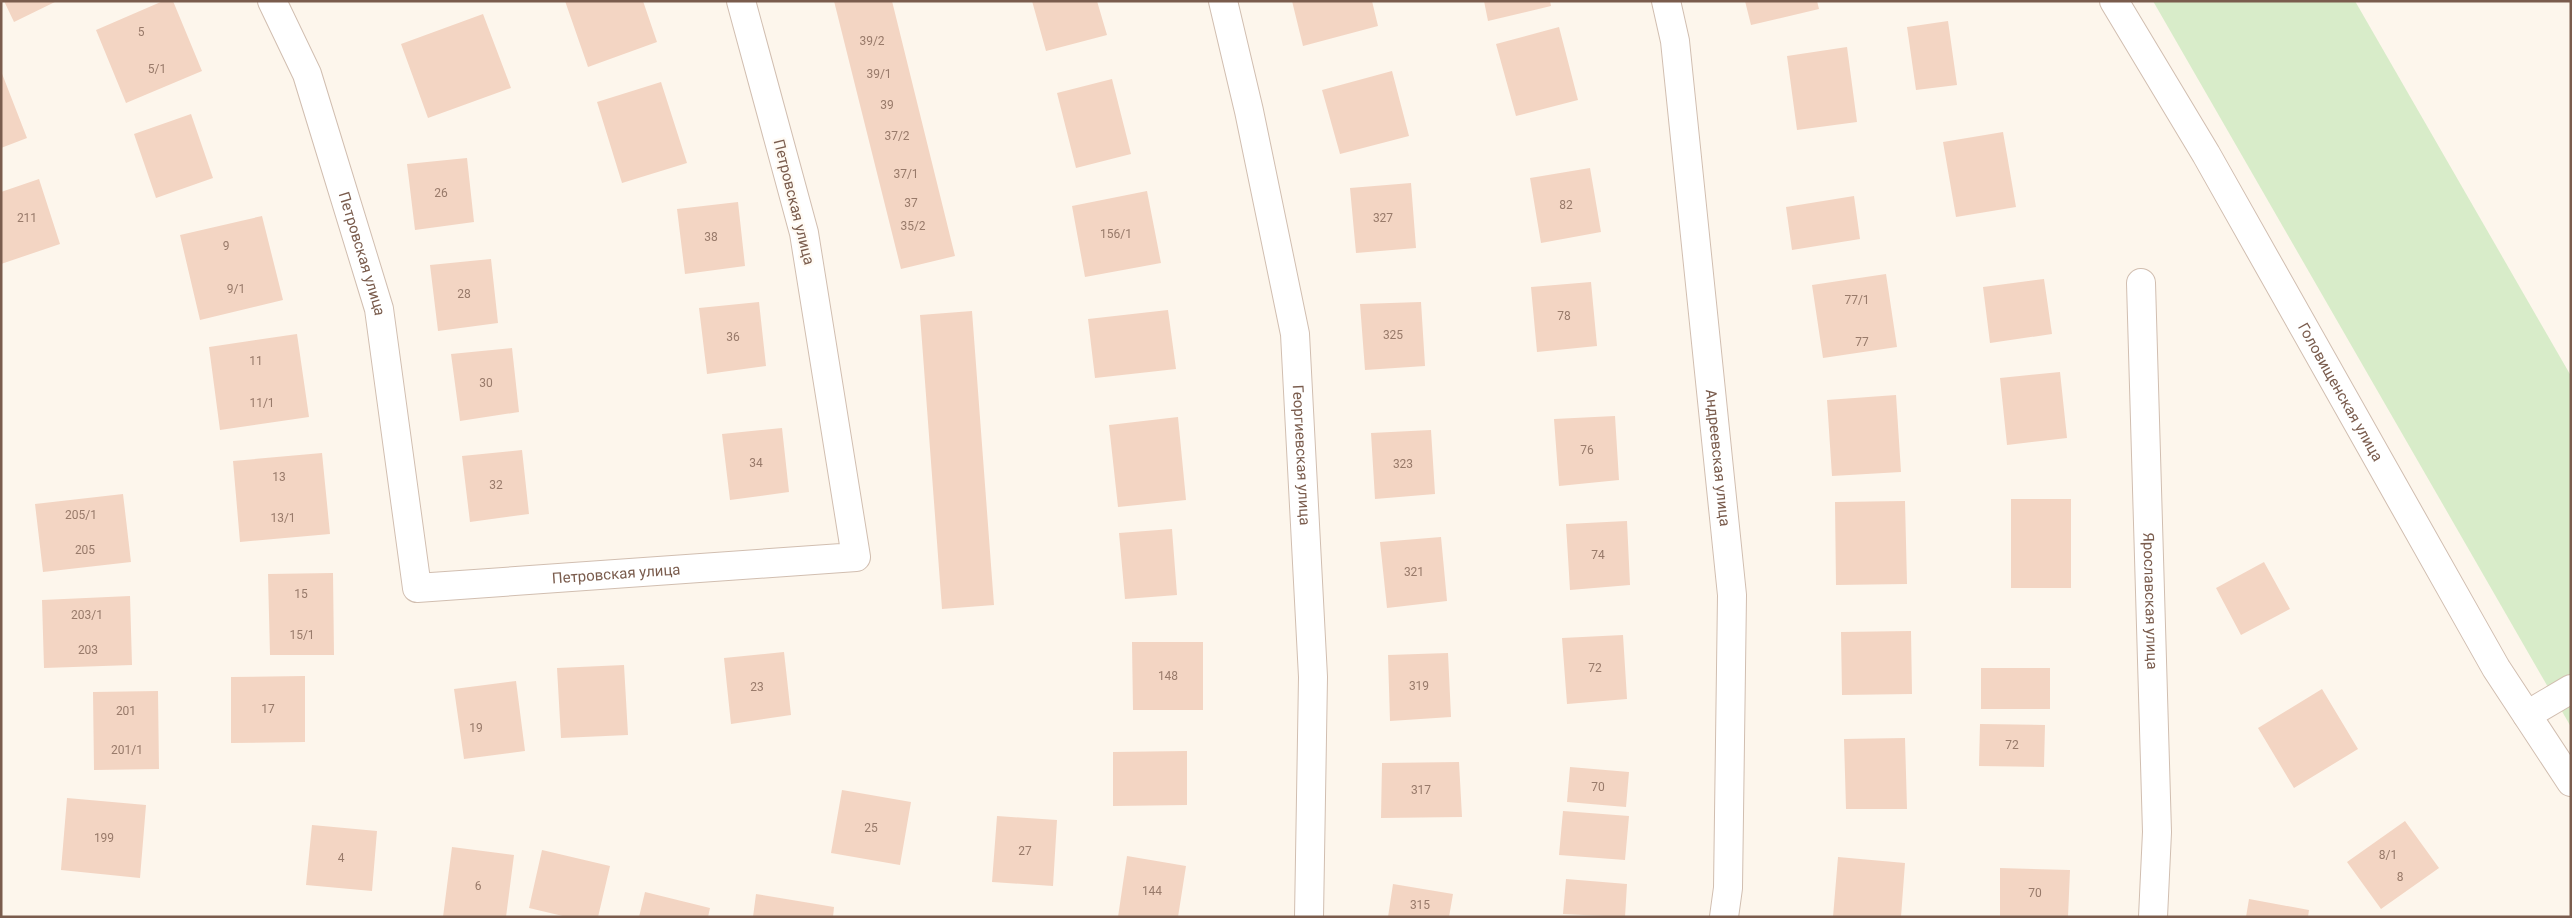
<svg xmlns="http://www.w3.org/2000/svg" width="2572" height="918" viewBox="0 0 2572 918" font-family="Roboto,sans-serif">
  <rect width="100%" height="100%" fill="#fdf6ec"/>
  <path fill="#d8ecc9" d="M2153,1H2355L2571,376V727Z"/>
  <path fill="#f3d5c3" d="M4,1H57L14,22Z
    M163,1H173L202,71L126,103L96,30Z
    M565,1H643L657,42L588,67Z
    M834,1H892L955,256L901,269Z
    M1032,1H1097L1107,35L1046,51Z
    M1292,1H1372L1378,26L1303,46Z
    M1484,1H1550L1551,6L1488,21Z
    M1745,1H1817L1819,9L1751,25Z
    M483,14L511,88L428,118L401,44Z
    M1948,21L1957,85L1916,90L1907,27Z
    M1559,27L1578,100L1516,116L1496,44Z
    M1847,47L1857,122L1797,130L1787,56Z
    M1,71L27,138L1,148Z
    M1392,71L1409,136L1340,154L1322,90Z
    M1112,79L1131,154L1076,168L1057,93Z
    M661,82L687,163L622,183L597,102Z
    M191,114L213,178L156,198L134,134Z
    M2003,132L2016,207L1956,217L1943,142Z
    M467,158L474,222L415,230L407,164Z
    M1590,168L1601,232L1541,243L1530,178Z
    M39,179L60,244L1,264V192Z
    M1411,183L1416,248L1356,253L1350,188Z
    M1147,191L1161,263L1085,277L1072,206Z
    M1854,196L1860,239L1792,250L1786,207Z
    M738,202L745,266L685,274L677,209Z
    M262,216L283,300L200,320L180,235Z
    M491,259L498,323L438,331L430,265Z
    M1886,274L1897,347L1823,358L1812,285Z
    M2044,279L2052,334L1990,343L1983,287Z
    M1591,282L1597,346L1537,352L1531,287Z
    M759,302L766,366L707,374L699,308Z
    M1421,302L1425,366L1365,370L1360,304Z
    M1168,310L1176,369L1095,378L1088,319Z
    M972,311L994,605L942,609L920,315Z
    M297,334L309,417L220,430L209,347Z
    M512,348L519,412L460,421L451,354Z
    M2060,372L2067,438L2007,445L2000,378Z
    M1896,395L1901,472L1832,476L1827,400Z
    M1615,416L1619,480L1559,486L1554,419Z
    M1178,417L1186,500L1118,507L1109,425Z
    M782,428L789,492L730,500L722,434Z
    M1431,430L1435,494L1375,499L1371,433Z
    M522,450L529,514L470,522L462,456Z
    M322,453L330,534L240,542L233,461Z
    M123,494L131,562L43,572L35,504Z
    M2011,499H2071V588H2011Z
    M1905,501L1907,584L1836,585L1835,502Z
    M1627,521L1630,585L1570,590L1566,524Z
    M1172,529L1177,595L1125,599L1119,533Z
    M1441,537L1447,601L1387,608L1380,542Z
    M2264,562L2290,609L2241,635L2216,588Z
    M333,573L334,655H270L268,574Z
    M130,596L132,665L44,668L42,600Z
    M1911,631L1912,694L1842,695L1841,632Z
    M1623,635L1627,699L1567,704L1562,638Z
    M1132,642H1203V710H1133Z
    M784,652L791,715L731,724L724,658Z
    M1448,653L1451,717L1390,721L1388,655Z
    M624,665L628,735L561,738L557,668Z
    M1981,668H2050V709H1981Z
    M305,676V742L231,743V677Z
    M516,681L525,751L464,759L454,689Z
    M2322,689L2358,749L2294,788L2258,728Z
    M158,691L159,769L94,770L93,692Z
    M1980,724L2045,725L2044,767L1979,766Z
    M1905,738L1907,809H1846L1844,739Z
    M1187,751V805L1113,806V752Z
    M1459,762L1462,817L1381,818L1382,763Z
    M1570,767L1629,772L1626,807L1567,802Z
    M842,790L911,802L900,865L831,853Z
    M67,798L146,805L140,878L61,870Z
    M1563,811L1629,816L1625,860L1559,855Z
    M997,816L1057,820L1053,886L992,882Z
    M2405,821L2439,868L2381,909L2347,862Z
    M312,825L377,831L372,891L306,885Z
    M452,847L514,855L506,917H443Z
    M542,850L610,866L598,917H567L529,908Z
    M1127,856L1186,866L1178,917H1118Z
    M1838,857L1905,863L1901,917H1833Z
    M2000,868L2070,870L2068,917H2000Z
    M1566,879L1627,884L1625,917L1563,914Z
    M1393,884L1453,894L1449,917H1388Z
    M645,892L710,908L708,917H639Z
    M756,894L834,907L833,917H753Z
    M2249,899L2309,910L2308,917H2246Z"/>
  <g fill="none" stroke-linecap="round" stroke-linejoin="round">
    <defs>
      <g id="street">
        <path id="s1" d="M272,1L307,74L379,309L417,588L856,557L804,233L741,1"/>
        <path id="s2" d="M1223,1L1249,111L1295,334L1313,677L1309,917"/>
        <path id="s3" d="M1666,1L1675,41L1732,595L1728,888L1724,917"/>
        <path id="s4" d="M2114,1L2206,154L2496,668L2571,782"/>
        <path id="s5" d="M2141,283L2157,832L2153,917"/>
        <path d="M2527,715L2571,689"/>
      </g>
    </defs>
    <use href="#street" stroke="#d1beb0" stroke-width="30"/>
    <use href="#street" stroke="#fff" stroke-width="28"/>
  </g>
  <g text-anchor="middle" dominant-baseline="central" stroke-width="4.5" stroke-linejoin="round" paint-order="stroke">
    <g font-size="12" fill="#987a6a">
      <text x="141" y="32">5</text>
      <text x="872" y="41">39/2</text>
      <text x="157" y="69">5/1</text>
      <text x="879" y="74">39/1</text>
      <text x="887" y="105">39</text>
      <text x="897" y="136">37/2</text>
      <text x="906" y="174">37/1</text>
      <text x="441" y="193">26</text>
      <text x="911" y="203">37</text>
      <text x="1566" y="205">82</text>
      <text x="27" y="218">211</text>
      <text x="1383" y="218">327</text>
      <text x="913" y="226">35/2</text>
      <text x="1116" y="234">156/1</text>
      <text x="711" y="237">38</text>
      <text x="226" y="246">9</text>
      <text x="236" y="289">9/1</text>
      <text x="464" y="294">28</text>
      <text x="1857" y="300">77/1</text>
      <text x="1564" y="316">78</text>
      <text x="1393" y="335">325</text>
      <text x="733" y="337">36</text>
      <text x="1862" y="342">77</text>
      <text x="256" y="361">11</text>
      <text x="486" y="383">30</text>
      <text x="262" y="403">11/1</text>
      <text x="1587" y="450">76</text>
      <text x="756" y="463">34</text>
      <text x="1403" y="464">323</text>
      <text x="279" y="477">13</text>
      <text x="496" y="485">32</text>
      <text x="81" y="515">205/1</text>
      <text x="283" y="518">13/1</text>
      <text x="85" y="550">205</text>
      <text x="1598" y="555">74</text>
      <text x="1414" y="572">321</text>
      <text x="301" y="594">15</text>
      <text x="87" y="615">203/1</text>
      <text x="302" y="635">15/1</text>
      <text x="88" y="650">203</text>
      <text x="1595" y="668">72</text>
      <text x="1168" y="676">148</text>
      <text x="1419" y="686">319</text>
      <text x="757" y="687">23</text>
      <text x="268" y="709">17</text>
      <text x="126" y="711">201</text>
      <text x="476" y="728">19</text>
      <text x="2012" y="745">72</text>
      <text x="127" y="750">201/1</text>
      <text x="1598" y="787">70</text>
      <text x="1421" y="790">317</text>
      <text x="871" y="828">25</text>
      <text x="104" y="838">199</text>
      <text x="1025" y="851">27</text>
      <text x="2388" y="855">8/1</text>
      <text x="341" y="858">4</text>
      <text x="2400" y="877">8</text>
      <text x="478" y="886">6</text>
      <text x="1152" y="891">144</text>
      <text x="2035" y="893">70</text>
      <text x="1420" y="905">315</text>
    </g>
    <g font-size="15" fill="#7a5c4d" stroke="#fffaf3">
      <text transform="translate(794 202) rotate(76)">Петровская улица</text>
      <text stroke="none"><textPath href="#s1" startOffset="269">Петровская улица</textPath></text>
      <text stroke="none"><textPath href="#s4" startOffset="452">Головищенская улица</textPath></text>
      <text stroke="none"><textPath href="#s2" startOffset="462">Георгиевская улица</textPath></text>
      <text stroke="none"><textPath href="#s3" startOffset="460">Андреевская улица</textPath></text>
      <text stroke="none"><textPath href="#s1" startOffset="808">Петровская улица</textPath></text>
      <text stroke="none"><textPath href="#s5" startOffset="318">Ярославская улица</textPath></text>
    </g>
  </g>
  <rect width="2572" height="918" fill="none" stroke="#7a5c4d" stroke-width="5"/>
</svg>
